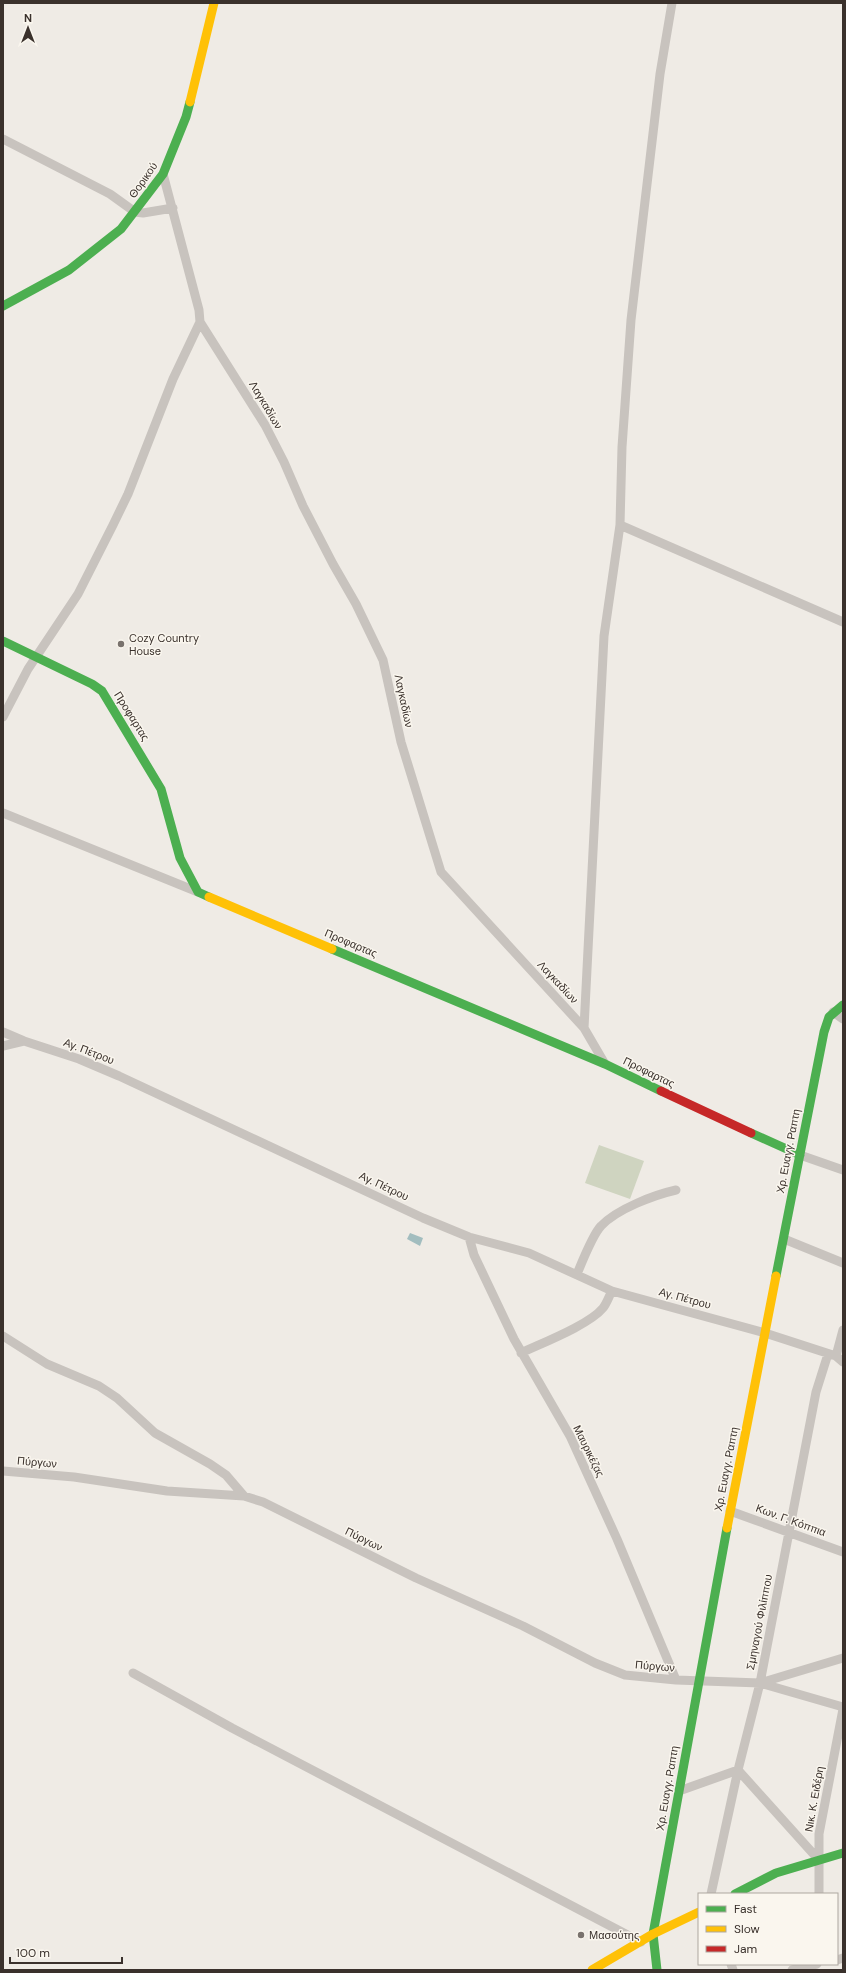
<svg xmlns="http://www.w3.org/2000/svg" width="846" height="1973" viewBox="0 0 846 1973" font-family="'DM Sans',sans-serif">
  <rect width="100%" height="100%" fill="#efebe5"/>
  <path fill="#cfd4c0" d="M599,1145L644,1161L630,1199L585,1183Z"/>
  <path fill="#a2bdbf" d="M410,1233L423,1238L420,1246L407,1239Z"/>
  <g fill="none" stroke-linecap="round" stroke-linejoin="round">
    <path stroke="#c8c3be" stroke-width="9" d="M3,139L110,194L135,212L143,213L173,208
      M200,322L265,425L284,462L303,506L333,564L356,604L383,660L401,742L441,872L584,1028L605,1064
      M620,525L843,622
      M3,717L28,669L78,594L113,525L128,494L173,379L200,322L199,310L163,174
      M3,813L198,892
      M833,1012L843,1019
      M584,1028L604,636L620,525L622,447L631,320L660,74L672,3
      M3,1032L24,1041L79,1059L119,1076L423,1218L469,1237L529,1253L612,1291L765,1333L836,1356L843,1362
      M3,1046L24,1041
      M800,1155L843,1170
      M469,1237L474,1255L514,1339L570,1436L617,1539L676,1680
      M784,1239L843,1263
      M577,1274C582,1262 593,1234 601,1226C617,1209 654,1195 676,1190
      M3,1336L47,1364L99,1386L117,1398L155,1433L210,1464L226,1475L244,1496
      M521,1353C542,1343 589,1325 603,1308C607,1303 609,1296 612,1291
      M836,1356L843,1330
      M3,1471L74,1477L167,1491L244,1496L263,1502L416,1578L523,1626L595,1663L625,1675L676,1680L760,1683L843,1658
      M730,1511L843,1552
      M133,1673L232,1728L641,1942
      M760,1683L843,1707
      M679,1791L738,1770L818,1859
      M711,1894L738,1770L760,1683L816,1392L828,1354
      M819,1894V1834L843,1709
      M837,1960L843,1958
      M731,1964L733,1970
      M792,1970L817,1964"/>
    <path stroke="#4caf50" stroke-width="9" d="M3,306L69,270L121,229L163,174L186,117L190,102
      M3,641L92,684L102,691L161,789L180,858L198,892L209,897
      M332,949L605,1064L661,1091
      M751,1133L800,1155
      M776,1276L824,1032L829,1017L843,1005
      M735,1894L776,1873L843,1853
      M657,1970L653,1934L727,1528"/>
    <path stroke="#ffc107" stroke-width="9" d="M190,102L214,3
      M209,897L332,949
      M727,1528L776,1276
      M592,1970L653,1934L699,1912"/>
    <path stroke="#c62828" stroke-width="9" d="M661,1091L751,1133"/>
  </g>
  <g fill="#79726d" stroke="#faf6ee" stroke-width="1.5">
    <circle cx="121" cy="644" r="4"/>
    <circle cx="581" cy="1935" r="4"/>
  </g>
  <g text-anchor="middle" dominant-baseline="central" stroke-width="3" stroke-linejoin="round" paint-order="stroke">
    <g font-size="11" fill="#3a312c" stroke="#faf6ee">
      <text transform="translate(143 180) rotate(-55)">Θορικού</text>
      <text transform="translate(266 405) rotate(59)">Λαγκαδίων</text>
      <text transform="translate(404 701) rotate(78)">Λαγκαδίων</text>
      <text transform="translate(132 716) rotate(58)">Προφαρτας</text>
      <text transform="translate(351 943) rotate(23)">Προφαρτας</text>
      <text transform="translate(558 982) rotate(47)">Λαγκαδίων</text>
      <text transform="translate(89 1051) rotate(21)">Αγ. Πέτρου</text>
      <text transform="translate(649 1072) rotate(26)">Προφαρτας</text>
      <text transform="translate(788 1151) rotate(-79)">Χρ. Ευαγγ. Ραπτη</text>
      <text transform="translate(384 1186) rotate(25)">Αγ. Πέτρου</text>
      <text transform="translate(685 1298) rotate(15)">Αγ. Πέτρου</text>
      <text transform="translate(589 1451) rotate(64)">Μαυρικέζας</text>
      <text transform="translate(37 1462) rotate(5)">Πύργων</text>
      <text transform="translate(726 1469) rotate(-79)">Χρ. Ευαγγ. Ραπτη</text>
      <text transform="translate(791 1520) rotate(20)">Κων. Γ. Κόππια</text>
      <text transform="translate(364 1539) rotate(26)">Πύργων</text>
      <text transform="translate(759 1622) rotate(-79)">Σμηναγού Φιλίππου</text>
      <text transform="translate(655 1666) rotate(5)">Πύργων</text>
      <text transform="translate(667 1788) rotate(-80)">Χρ. Ευαγγ. Ραπτη</text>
      <text transform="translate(814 1799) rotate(-80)">Νικ. Κ. Ειδέρη</text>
    </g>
    <g font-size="11" fill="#3a312c" stroke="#faf6ee" text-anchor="start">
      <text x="129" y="638">Cozy Country<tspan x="129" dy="13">House</tspan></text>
      <text x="589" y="1935">Μασούτης</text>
    </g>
  </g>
  <rect width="846" height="1973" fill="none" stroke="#3a312c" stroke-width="8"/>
  <rect x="698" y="1893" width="140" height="72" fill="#faf6ee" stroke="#ada7a0"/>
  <rect x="706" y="1906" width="20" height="6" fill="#4caf50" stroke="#ada7a0"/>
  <text x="734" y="1913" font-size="12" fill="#3a312c">Fast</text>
  <rect x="706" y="1926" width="20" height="6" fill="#ffc107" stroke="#ada7a0"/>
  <text x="734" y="1933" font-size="12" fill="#3a312c">Slow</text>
  <rect x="706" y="1946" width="20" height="6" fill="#c62828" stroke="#ada7a0"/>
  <text x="734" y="1953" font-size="12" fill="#3a312c">Jam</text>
  <g transform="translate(28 28)" stroke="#faf6ee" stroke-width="3" paint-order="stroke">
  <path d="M0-3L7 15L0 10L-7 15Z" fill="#3a312c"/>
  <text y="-6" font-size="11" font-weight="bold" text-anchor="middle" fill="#3a312c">N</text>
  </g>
  <path d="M10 1957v6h112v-6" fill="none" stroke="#3a312c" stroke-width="2"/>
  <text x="16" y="1957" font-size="12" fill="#3a312c" stroke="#faf6ee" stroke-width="3" paint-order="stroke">100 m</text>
</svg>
